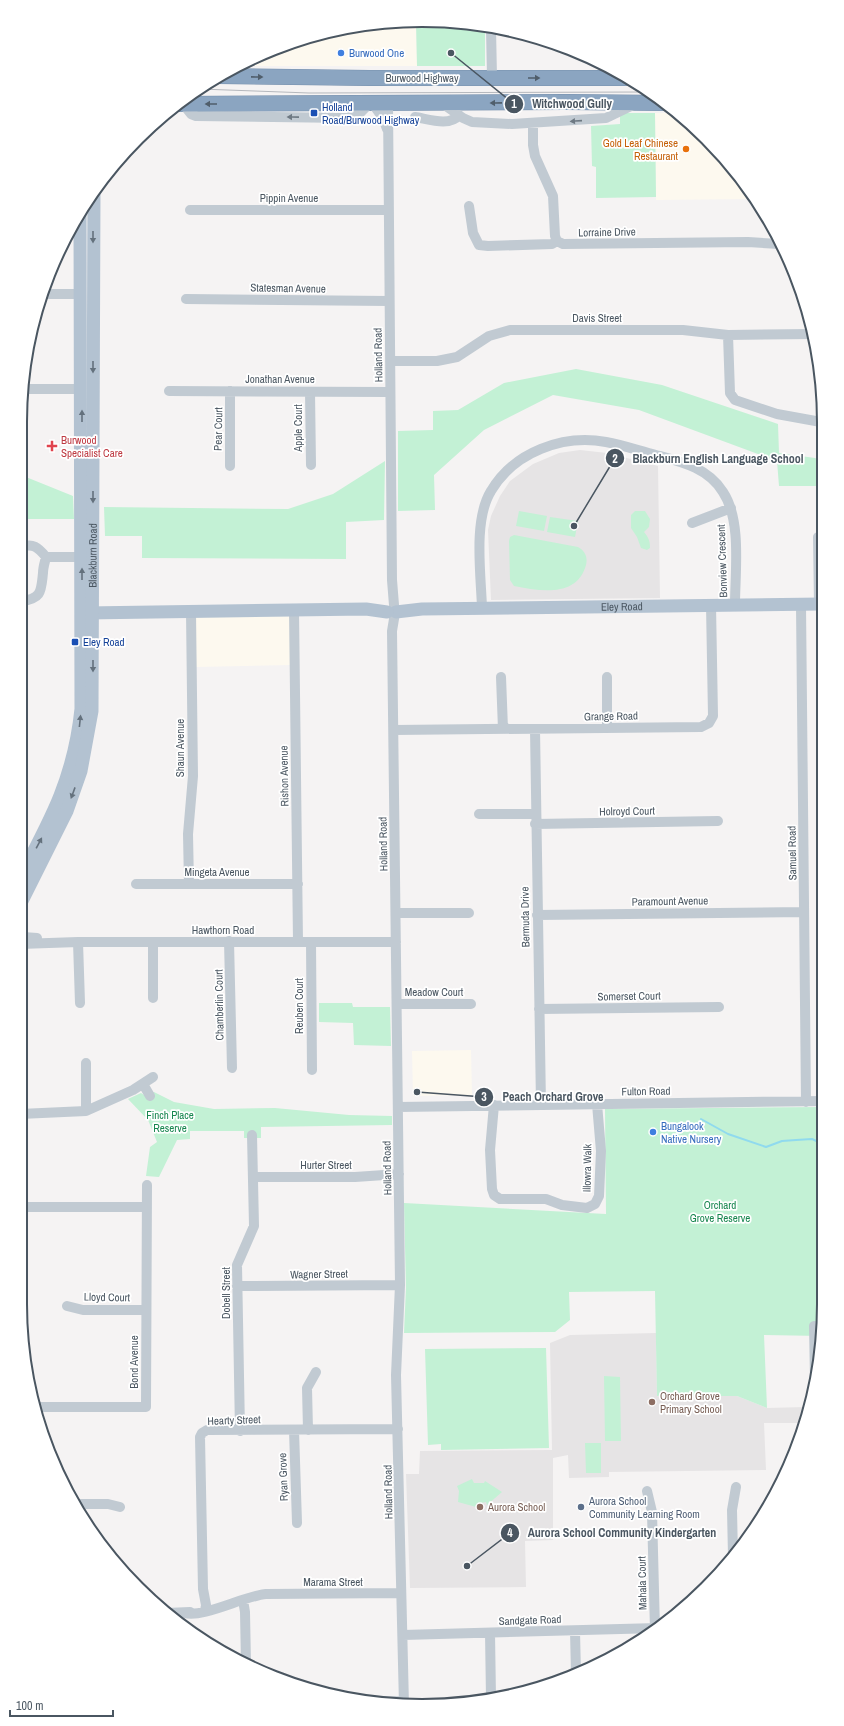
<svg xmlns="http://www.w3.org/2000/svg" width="844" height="1726" viewBox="0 0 844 1726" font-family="'Archivo Narrow',sans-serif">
  <rect width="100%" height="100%" fill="#f5f3f3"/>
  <path fill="#fdf9ef" d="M416,22L417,66H239L293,41L369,23Z
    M655,113H677L741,177L754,199L656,200Z
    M292,613V665L196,667L195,615Z
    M471,1050L472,1095L413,1096L412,1051Z"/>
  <path fill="#e6e4e5" d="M580,450L607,453L658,466L660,598L491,600L488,530L491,516L500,496L510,481L533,464L559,453Z
    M656,1333L657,1396H737L767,1408L805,1407V1423H764L766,1470L609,1472V1477L569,1478L568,1455L553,1458V1540L525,1541L526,1587L410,1588L406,1474H419L420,1451L552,1450L550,1343L570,1335Z"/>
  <path fill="#c3f1d5" d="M448,21L485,27V66H417L416,22Z
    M620,113H655L656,197L596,198V167L592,166L591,126L620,124Z
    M576,369L662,385L778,424L779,453L815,458L821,461V501L818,500L817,486H779L777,461L639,410L553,395L484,430L434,475L435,510L398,511V431L433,430V411L458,410L504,383Z
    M385,461L384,520L346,522V559L142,558V536H105L104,507L288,509L333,494Z
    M21,475L73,496L74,519H21Z
    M519,511L547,516L544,531L516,526Z
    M635,511H645L650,519L649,527L644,532C648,537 650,540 650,548L647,550L641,548L637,537L631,528V515Z
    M550,517L578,521L575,537L547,532Z
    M514,535L578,547C585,551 588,557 586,565C577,598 540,591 514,586L510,580L509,541L510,537Z
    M319,1003H352L353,1007H390L391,1046L354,1045L353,1023L319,1022Z
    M154,1092L174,1102L214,1109L275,1108L349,1115L392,1116V1125L261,1127V1138H244V1131H190V1139L177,1140L159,1177L146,1176L150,1147L157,1142L148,1120L128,1099L141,1093L147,1097Z
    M823,1107L822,1336L764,1335L767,1408L737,1396H657L655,1291L569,1292L570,1320L555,1332L404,1333L406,1288L404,1203L606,1214L605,1109Z
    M546,1348L549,1448L441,1450V1444L428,1445L425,1349Z
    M604,1376L620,1377L621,1441H605Z
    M585,1443H601V1473H586Z
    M472,1479L474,1483H484L485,1481L502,1492L487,1505L486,1502L476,1504V1507L458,1502L459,1491L457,1486Z"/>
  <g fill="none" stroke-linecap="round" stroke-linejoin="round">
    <path stroke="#90daee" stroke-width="2" d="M701,1119L728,1134L766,1147L782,1141L796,1140L812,1139L823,1144"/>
    <defs>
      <path id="highway" d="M218,76L370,78H626
        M179,104L566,102L667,103"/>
    </defs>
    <use href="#highway" stroke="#7690ad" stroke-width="16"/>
    <path stroke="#c1cad2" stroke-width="10" d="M491,28L492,77
      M183,104L191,114L196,116L347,118L360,113L369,104
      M373,104L383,118L387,129
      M388,104L392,580L394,605
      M443,104L463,118L472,122L512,124L606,118L633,105
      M415,117C428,119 450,127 459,115
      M533,124V145L535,156L553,196L555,236L557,241
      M469,206L473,233L479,245L488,246L552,244L557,241L563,244L748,242L779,244
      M190,210H387
      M43,294H81
      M186,299L389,301
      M728,335L730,393L735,400L777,414L821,422
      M390,361H437L457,357L489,336L510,330H683L728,335L811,334
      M22,389H81
      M169,391L390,392
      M310,392L311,465
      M230,466V391
      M692,523L731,508
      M818,537L819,604
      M46,557H82
      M21,601C42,599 41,591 43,573C43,567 45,562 46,557C38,547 33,543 21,547
      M801,605L806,1102
      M482,608C481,575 473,520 491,491C514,452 563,434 606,442C623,445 640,451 656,455C682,462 708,468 723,492C742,521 735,571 735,605
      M294,610L298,942
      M395,613L392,631L400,1285L396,1375L404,1705
      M501,677L503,729
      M607,677V728
      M535,729L541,1105
      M394,730L701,727L709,723L713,716L711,605
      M479,814H535
      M535,824L718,821
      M136,884H298
      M189,884L188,834L193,776L191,612
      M396,913H469
      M537,915L804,912
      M20,935L23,937L37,938
      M229,941L232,1068
      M78,942L80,1003
      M311,942L312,1070
      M20,944L78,942H396
      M153,998V942
      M397,1004H471
      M539,1009L719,1007
      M86,1063V1111
      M143,1084L150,1096
      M494,1105L490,1150L492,1189L494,1195L500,1199H546L562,1205L587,1208L595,1204L599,1196L601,1151L597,1104
      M398,1107L823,1101
      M20,1114L86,1111L133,1090L153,1077
      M253,1177H355L399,1174
      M20,1207H147
      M237,1286L400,1285
      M67,1306L83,1310H146
      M814,1326L815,1380
      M34,1407H146L147,1185
      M294,1430L297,1523
      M308,1430L307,1388L316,1372
      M240,1431L237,1265L254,1226L252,1135
      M647,1491L652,1512L655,1630
      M73,1504H108L120,1507
      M733,1556L732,1510L736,1487
      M243,1600L245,1612L246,1664
      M205,1611L206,1605L203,1589L200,1437L202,1433L207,1430L398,1429
      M167,1613L190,1612
      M185,1613C203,1618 244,1596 266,1594L401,1593
      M575,1631L576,1674
      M490,1633L491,1698
      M403,1635L658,1628
      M369,1702L404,1701"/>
    <g stroke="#b3c2d1" stroke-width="13">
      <path id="s1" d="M396,612L422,609L821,604"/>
      <path d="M86,613L366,609L387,612"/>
      <path d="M20,877C51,819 74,777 81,709L80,215"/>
      <path id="s2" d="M20,905L67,811L81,771L92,711L94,192"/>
    </g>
    <use href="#highway" stroke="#8ba5c1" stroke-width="15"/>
    <path stroke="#b5b8bd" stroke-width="1" d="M200,89L309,93L649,92"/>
  </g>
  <defs><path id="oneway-solid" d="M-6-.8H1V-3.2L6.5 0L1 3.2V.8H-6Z"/></defs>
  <g fill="#505e6b">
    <use href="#oneway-solid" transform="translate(257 77) rotate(1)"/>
    <use href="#oneway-solid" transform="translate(534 78)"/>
    <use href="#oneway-solid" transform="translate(496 103) rotate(179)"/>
    <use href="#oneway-solid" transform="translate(211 104) rotate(180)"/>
  </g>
  <g fill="#6e7983">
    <use href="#oneway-solid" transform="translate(293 117) rotate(-179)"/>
    <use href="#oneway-solid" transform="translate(576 121) rotate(176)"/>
  </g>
  <g fill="#64717d">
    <use href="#oneway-solid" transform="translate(93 237) rotate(90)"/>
    <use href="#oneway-solid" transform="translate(93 367) rotate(90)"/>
    <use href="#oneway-solid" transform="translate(82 416) rotate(-90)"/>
    <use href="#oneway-solid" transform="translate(93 497) rotate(90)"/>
    <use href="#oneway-solid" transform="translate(82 574) rotate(-90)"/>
    <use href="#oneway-solid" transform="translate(93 666) rotate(90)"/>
    <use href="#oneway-solid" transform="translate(80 721) rotate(-84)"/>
    <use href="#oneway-solid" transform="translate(73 793) rotate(110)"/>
    <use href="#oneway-solid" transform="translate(39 843) rotate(-62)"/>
  </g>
  <g fill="#3f7fe0" stroke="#fff" stroke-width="1.5">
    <circle cx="341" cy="53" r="4"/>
    <circle cx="653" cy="1132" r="4"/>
  </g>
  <g fill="#1a4fb4" stroke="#fff" stroke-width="1.5">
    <rect x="310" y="109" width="8" height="8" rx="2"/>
    <rect x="71" y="638" width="8" height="8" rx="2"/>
  </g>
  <circle fill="#e8710a" stroke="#fff" stroke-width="1.5" cx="686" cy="149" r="4"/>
  <path fill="#e0444e" stroke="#fff" stroke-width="1.5" d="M50 440h4v4h4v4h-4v4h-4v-4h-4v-4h4z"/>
  <g fill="#8d6e63" stroke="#fff" stroke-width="1.5">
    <circle cx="652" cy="1402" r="4"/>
    <circle cx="480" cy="1507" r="4"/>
  </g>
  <circle fill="#5c6f8a" stroke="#fff" stroke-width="1.5" cx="581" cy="1507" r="4"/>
  <g text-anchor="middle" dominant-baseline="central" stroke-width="3.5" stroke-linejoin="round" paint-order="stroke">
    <g font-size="11" fill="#366cbe" stroke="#fff" text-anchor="start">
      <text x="349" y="53">Burwood One</text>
      <text x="661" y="1126">Bungalook<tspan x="661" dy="13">Native Nursery</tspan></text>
    </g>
    <g font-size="11" fill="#4a5661" stroke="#fff">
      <text x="422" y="78">Burwood Highway</text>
      <text x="289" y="198">Pippin Avenue</text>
      <text transform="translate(607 232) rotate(-1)">Lorraine Drive</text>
      <text transform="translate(288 288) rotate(1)">Statesman Avenue</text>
      <text x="597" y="318">Davis Street</text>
      <text transform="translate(378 355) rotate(-91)">Holland Road</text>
      <text x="280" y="379">Jonathan Avenue</text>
      <text transform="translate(298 428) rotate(-90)">Apple Court</text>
      <text transform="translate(218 429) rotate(-89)">Pear Court</text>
      <text stroke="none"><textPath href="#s2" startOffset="364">Blackburn Road</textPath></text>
      <text transform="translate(722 561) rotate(-92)">Bonview Crescent</text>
      <text stroke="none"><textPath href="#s1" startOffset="226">Eley Road</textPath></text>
      <text transform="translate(611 716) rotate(-1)">Grange Road</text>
      <text transform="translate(180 748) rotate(-90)">Shaun Avenue</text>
      <text transform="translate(284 776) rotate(-91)">Rishon Avenue</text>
      <text transform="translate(627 811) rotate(-1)">Holroyd Court</text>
      <text transform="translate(383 844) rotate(-91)">Holland Road</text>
      <text transform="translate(792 853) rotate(-91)">Samuel Road</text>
      <text x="217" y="872">Mingeta Avenue</text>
      <text transform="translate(670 901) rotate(-1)">Paramount Avenue</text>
      <text transform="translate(525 917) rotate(-91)">Bermuda Drive</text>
      <text x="223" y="930">Hawthorn Road</text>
      <text x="434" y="992">Meadow Court</text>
      <text transform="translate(629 996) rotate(-1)">Somerset Court</text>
      <text transform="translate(219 1005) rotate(-91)">Chamberlin Court</text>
      <text transform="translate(299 1006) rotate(-90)">Reuben Court</text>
      <text transform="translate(646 1091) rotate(-1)">Fulton Road</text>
      <text x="326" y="1165">Hurter Street</text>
      <text transform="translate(387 1168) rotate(-91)">Holland Road</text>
      <text transform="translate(587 1168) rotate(-89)">Illowra Walk</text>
      <text transform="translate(319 1274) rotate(-1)">Wagner Street</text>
      <text transform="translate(226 1293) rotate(-90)">Dobell Street</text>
      <text transform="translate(107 1297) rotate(1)">Lloyd Court</text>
      <text transform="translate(134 1362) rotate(-90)">Bond Avenue</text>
      <text transform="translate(234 1420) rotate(-2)">Hearty Street</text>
      <text transform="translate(283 1477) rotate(-92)">Ryan Grove</text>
      <text transform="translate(388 1492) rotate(-91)">Holland Road</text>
      <text x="333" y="1582">Marama Street</text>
      <text transform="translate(642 1583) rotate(-91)">Mahala Court</text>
      <text transform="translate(530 1620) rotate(-2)">Sandgate Road</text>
    </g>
    <g font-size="11" fill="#164399" stroke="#fff" text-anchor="start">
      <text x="322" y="107">Holland<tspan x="322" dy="13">Road/Burwood Highway</tspan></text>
      <text x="83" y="642">Eley Road</text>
    </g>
    <g font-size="11" fill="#c56008" stroke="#fff" text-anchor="end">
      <text x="678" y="143">Gold Leaf Chinese<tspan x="678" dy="13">Restaurant</tspan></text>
    </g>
    <g font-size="11" fill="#be3a42" stroke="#fff" text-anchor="start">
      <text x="61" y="440">Burwood<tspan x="61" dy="13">Specialist Care</tspan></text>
    </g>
    <g font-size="11" fill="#17864f" stroke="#fff">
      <text x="170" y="1115">Finch Place<tspan x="170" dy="13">Reserve</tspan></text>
      <text x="720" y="1205">Orchard<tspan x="720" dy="13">Grove Reserve</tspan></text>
    </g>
    <g font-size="11" fill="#785e54" stroke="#fff" text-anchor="start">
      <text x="660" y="1396">Orchard Grove<tspan x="660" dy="13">Primary School</tspan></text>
      <text x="488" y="1507">Aurora School</text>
    </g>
    <g font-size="11" fill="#4e5e75" stroke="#fff" text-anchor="start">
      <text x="589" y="1501">Aurora School<tspan x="589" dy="13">Community Learning Room</tspan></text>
    </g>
  </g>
  <path d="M0 0H844V1726H0ZM422 27H422A395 395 0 0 1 817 422V1304A395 395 0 0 1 422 1699H422A395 395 0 0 1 27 1304V422A395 395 0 0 1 422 27Z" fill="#fff" fill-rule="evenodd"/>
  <path fill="none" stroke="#4a5661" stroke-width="2" d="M422 27H422A395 395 0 0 1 817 422V1304A395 395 0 0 1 422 1699H422A395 395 0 0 1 27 1304V422A395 395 0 0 1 422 27Z"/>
  <path fill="none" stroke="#4a5661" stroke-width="1.5" d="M451 53L514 104M574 526L615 458M417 1092L484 1097M467 1566L510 1533"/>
  <g fill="#4a5661" stroke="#fff" stroke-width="1.5">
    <circle cx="451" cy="53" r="4"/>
    <circle cx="574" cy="526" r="4"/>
    <circle cx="417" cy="1092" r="4"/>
    <circle cx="467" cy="1566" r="4"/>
    <circle cx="514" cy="104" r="10"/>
    <circle cx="615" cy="458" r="10"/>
    <circle cx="484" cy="1097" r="10"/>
    <circle cx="510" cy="1533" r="10"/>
  </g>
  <g font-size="12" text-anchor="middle" font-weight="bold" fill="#fff">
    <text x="514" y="108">1</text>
    <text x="615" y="463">2</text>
    <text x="484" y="1101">3</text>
    <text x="510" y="1537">4</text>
  </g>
  <g font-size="12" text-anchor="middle" font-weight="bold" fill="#4a5661" stroke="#fff" stroke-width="3.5" stroke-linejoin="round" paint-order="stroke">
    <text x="572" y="108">Witchwood Gully</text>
    <text x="718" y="463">Blackburn English Language School</text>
    <text x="553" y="1101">Peach Orchard Grove</text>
    <text x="622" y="1537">Aurora School Community Kindergarten</text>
  </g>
  <path d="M10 1710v6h103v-6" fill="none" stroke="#4a5661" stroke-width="2"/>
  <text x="16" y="1710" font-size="12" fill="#4a5661" stroke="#ffffff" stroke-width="3" paint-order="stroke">100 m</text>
</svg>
